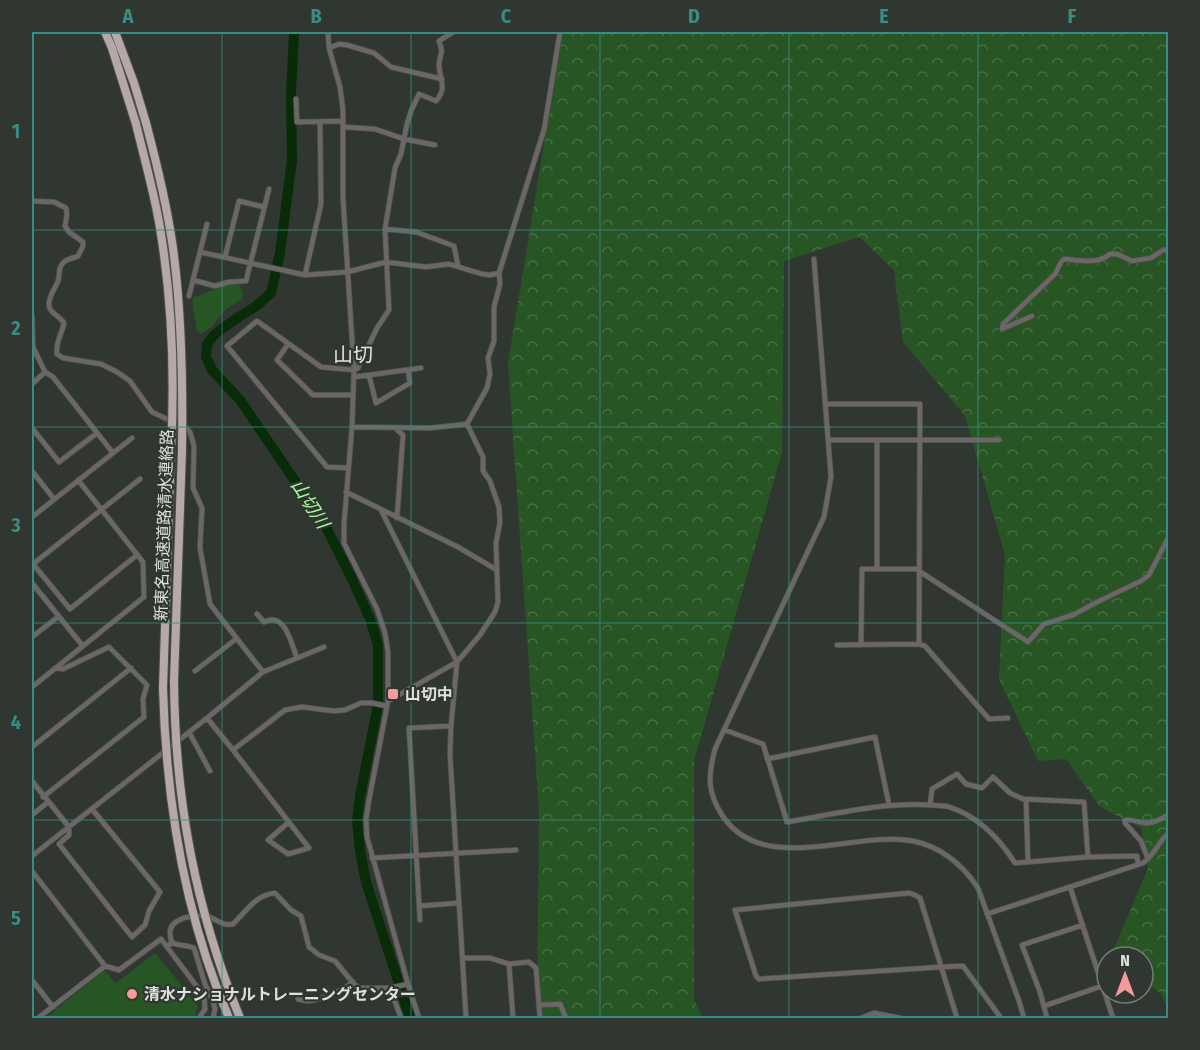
<svg xmlns="http://www.w3.org/2000/svg" width="1200" height="1050" viewBox="0 0 1200 1050" font-family="'Fira Sans Condensed','Noto Sans JP',sans-serif">
  <defs>
    <pattern id="forest-crowns" width="20" height="18" patternUnits="userSpaceOnUse" patternTransform="scale(1.5)"><rect width="20" height="18" fill="#275624"/><path d="M2 6a3 3 0 1 1 6 0M12 15a3 3 0 1 1 6 0" fill="none" stroke="#466e43"/></pattern>
  </defs>
  <rect width="100%" height="100%" fill="#303730"/>
  <path fill="url(#forest-crowns)" d="M561,32H1168V1011L1162,995L1143,979V957H1116L1112,954L1148,868L1141,828L1100,807L1066,759L1038,761L999,679L1005,555L965,416L903,342L894,270L859,237L784,261L782,452L694,761V1000L703,1018H537L539,811L508,363L558,59Z"/>
  <path fill="#275624" d="M238,284L243,292L242,299L226,309L211,327L201,334L197,331C196,319 192,310 193,298L226,285Z
    M155,953L198,1006L194,1018H46L104,970L116,983Z"/>
  <g fill="none" stroke-linecap="round" stroke-linejoin="round">
    <path stroke="#082c07" stroke-width="10" d="M294,32L291,93L292,160L280,253L271,293L255,307L240,316L215,334L207,344L206,357L212,370L240,400L325,525L352,579L370,619L378,645V705L360,796L357,821L360,851L366,882L410,1018"/>
    <defs>
      <path id="minor" d="M328,32L329,48L340,87L343,110V198L354,370L352,427L344,524V543L377,609L385,633L388,652V701L369,800L366,819L367,837L408,984L419,1018
        M329,48L339,44L347,45L374,53L391,67L442,79
        M296,99L297,122L343,121
        M343,127L375,129L404,139L435,145
        M32,201L54,202L66,208L67,214L65,226L69,232L83,242V246L78,256C74,258 67,259 64,262C58,266 60,275 58,281C55,289 46,300 50,309C53,314 60,317 64,323C62,334 55,343 57,354L63,358L101,364L117,372L130,381L152,412L173,422
        M385,229L416,232L454,246L458,266
        M200,252L305,275L347,272L386,262L426,267L449,264L482,274L490,275L499,273
        M225,257L239,201L264,207
        M814,259L831,477L824,517L715,749C708,775 707,792 722,815C762,877 855,830 913,841C942,847 962,864 978,888L1019,1001L1024,1018
        M305,275L321,204L320,122
        M193,280L215,286L229,282L246,281L269,189
        M189,296L207,224
        M32,316L33,347L45,372L53,377L113,453
        M1032,316L1002,329L1003,324L1055,274L1061,262L1064,259C1080,260 1097,265 1110,254H1117L1132,261L1151,258L1163,250H1168
        M288,344L277,360L313,395H353
        M369,375L376,403L410,383L408,370
        M354,377L421,368
        M32,384L45,372
        M825,404H920L919,644
        M467,424L487,388L490,374L488,358L494,341V307L500,284L499,273L544,130L560,32
        M184,426L190,432L194,446L193,488L202,508L200,548L210,604L263,672
        M352,427L430,428L467,424
        M32,428L59,462L97,433
        M395,428L403,435L397,518
        M828,440H999
        M348,468L327,467L227,346L257,321L321,367L354,370L358,368L377,328L389,310L385,229L395,168L401,154L407,124L411,111L419,94L436,101C448,88 439,78 439,64C440,53 444,54 439,41L453,32
        M32,471L54,499
        M346,492L458,547L497,570
        M381,510L457,662L451,726L450,754L466,1018
        M32,517L132,438
        M137,555L70,609L33,564L140,479
        M877,569V440
        M919,571L1028,642L1044,624L1073,615L1097,602L1141,581L1149,575L1168,538
        M32,583L82,645
        M257,614L264,622C285,611 291,643 297,658
        M32,637L59,616
        M837,645L919,644L925,646L989,719L1008,718
        M861,645L862,569H919
        M195,671L236,639
        M32,687L144,597L143,562L78,480
        M388,701L457,662L480,635L495,612L498,602L496,543L500,522L499,507L490,481L483,471V457L467,424
        M207,718L233,750L285,710L302,707L334,711L345,710L361,703H372L387,706
        M725,730L763,744L787,822C835,814 882,802 930,805C936,806 943,805 949,807C978,816 999,838 1015,863L1088,857L1137,856L1138,864
        M189,732L210,771
        M32,747L131,668
        M233,750L309,848L288,854L268,840L289,822
        M767,759L875,737L889,805
        M32,781L69,827V835L59,844L132,937L145,925L149,911L160,892L92,809
        M43,797L144,717L143,699L147,685L109,647L63,669L55,668
        M1026,800L1028,862
        M930,805L932,789L957,774L966,784L982,788L993,777L1010,793L1023,799L1084,802L1088,857
        M32,815L48,802
        M32,856L207,718L263,672L324,647
        M372,858L516,850
        M1148,859L1141,841L1125,823V820C1132,819 1137,822 1145,823C1153,824 1161,819 1168,815
        M32,871L105,966L119,970L161,939L204,996L205,1009L199,1018
        M1070,887L1113,1018
        M419,906L459,903
        M987,914L1143,863C1156,854 1158,841 1168,834
        M420,920L409,728L451,726
        M172,943C180,946 187,945 194,948L205,984L213,1001L215,1009L213,1018
        M166,946L172,943C171,940 170,937 170,933C170,918 194,914 206,916C216,918 222,927 233,924C246,912 255,895 275,893L291,910L301,916L309,947L319,955L335,961L354,984L360,988H390L408,984
        M463,958H490L509,964L529,962L536,968L540,1018
        M509,964L513,1018
        M32,980L53,1007
        M390,988L401,1018
        M298,999C301,1000 305,1001 308,1001C320,1001 344,990 353,982
        M539,1005L560,1004L566,1018
        M1044,1006L1102,986
        M38,1018L105,966
        M861,1018L874,1013L900,1018
        M957,1018L920,898L915,895L909,893L735,910L756,976L759,979L941,967L963,966L1001,1018
        M1047,1018L1040,992L1022,945L1083,925"/>
      <path id="motorway" d="M105,32L112,48L136,124
        M115,32L134,83L146,123
        M174,681L182,450
        M163,688L171,450"/>
    </defs>
    <use href="#minor" stroke="#4c524c" stroke-width="6"/>
    <use href="#motorway" stroke="#4c524c" stroke-width="10"/>
    <use href="#minor" stroke="#6c6666" stroke-width="4.5"/>
    <use href="#motorway" stroke="#b7a8a8" stroke-width="8"/>
    <defs>
      <path id="motorway-bridge" d="M146,123C157,164 167,206 173,248C182,315 183,383 182,450
        M136,124C144,157 153,189 159,222C172,297 175,374 171,450
        M174,681C175,800 195,908 240,1018
        M163,688C166,800 184,914 229,1018"/>
    </defs>
    <use href="#motorway-bridge" stroke="#4c524c" stroke-width="10" stroke-linecap="butt"/>
    <use href="#motorway-bridge" stroke="#b7a8a8" stroke-width="8"/>
  </g>
  <path fill="none" stroke="#388c84" stroke-width="1.5" stroke-opacity="0.55" d="M222,32V1018M411,32V1018M600,32V1018M789,32V1018M978,32V1018M32,230H1168M32,427H1168M32,623H1168M32,820H1168"/>
  <g fill="#f59b9c" stroke="#303730" stroke-width="2">
    <rect x="387" y="688" width="12" height="12" rx="3"/>
    <circle cx="132" cy="994" r="6"/>
  </g>
  <g text-anchor="middle" dominant-baseline="central" stroke-width="4.5" stroke-linejoin="round" paint-order="stroke">
    <g font-size="16" fill="#dde2dd" stroke="#303730">
      <text transform="translate(164 525) rotate(-88)">新東名高速道路清水連絡路</text>
    </g>
    <g font-size="16" font-weight="bold" fill="#dde2dd" stroke="#303730" text-anchor="start">
      <text x="405" y="694">山切中</text>
      <text x="144" y="994">清水ナショナルトレーニングセンター</text>
    </g>
    <g font-size="18" font-style="italic" fill="#a6fe9f" stroke="#303730">
      <text transform="translate(310 504) rotate(57)">山切川</text>
    </g>
    <g font-size="20" fill="#dbe4da" stroke="#303730">
      <text x="353" y="355">山切</text>
    </g>
  </g>
  <rect width="1200" height="1050" fill="none" stroke="#303730" stroke-width="66"/>
  <g transform="translate(1125 975)"><circle r="28" fill="#303730" stroke="#757b75" stroke-width="1.5"/>
  <path d="M0-4.5L10 22L0 15L-10 22Z" fill="#f59b9c"/>
  <text y="-9" font-size="16" font-weight="bold" text-anchor="middle" fill="#dde2dd">N</text>
  </g>
  <rect x="33" y="33" width="1134" height="984" fill="none" stroke="#388c84" stroke-width="2"/>
  <g font-size="20" text-anchor="middle" font-weight="bold" fill="#388c84">
    <text x="128" y="23">A</text>
    <text x="316" y="23">B</text>
    <text x="506" y="23">C</text>
    <text x="694" y="23">D</text>
    <text x="884" y="23">E</text>
    <text x="1072" y="23">F</text>
    <text x="16" y="138">1</text>
    <text x="16" y="335">2</text>
    <text x="16" y="532">3</text>
    <text x="16" y="729">4</text>
    <text x="16" y="925">5</text>
  </g>
</svg>
